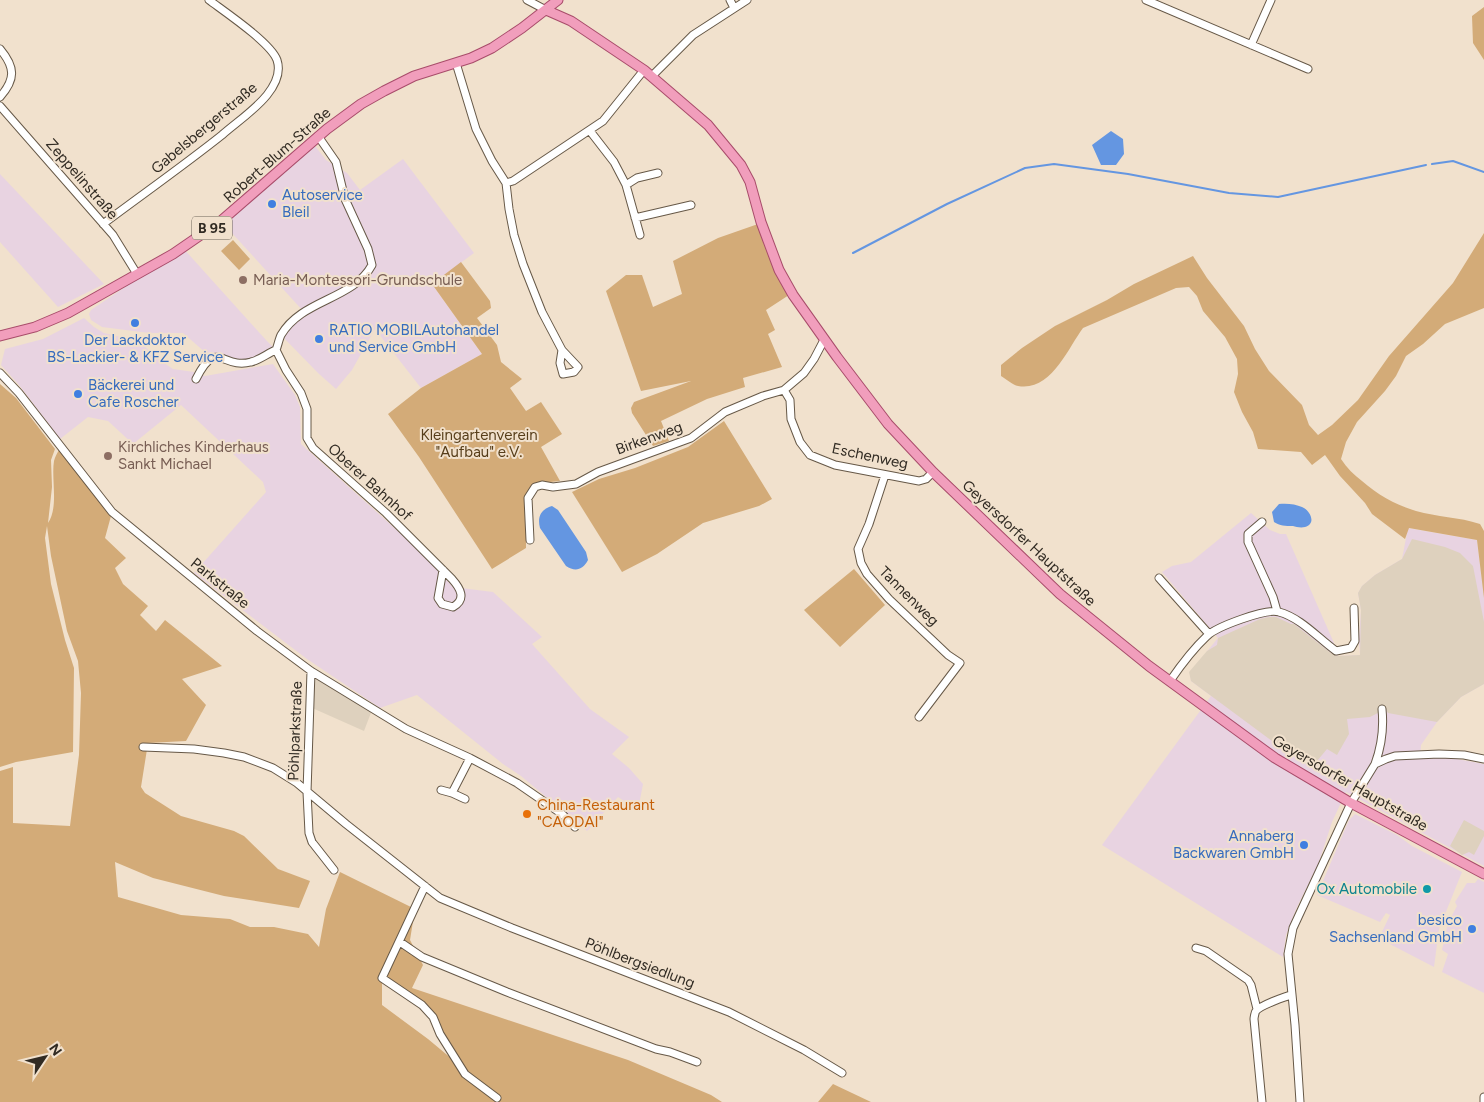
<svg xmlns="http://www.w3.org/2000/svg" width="1484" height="1102" viewBox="0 0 1484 1102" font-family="Figtree,sans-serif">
  <rect width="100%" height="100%" fill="#f1e1cd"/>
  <path fill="#e8d3e1" d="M312,142L326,160L347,173L360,190L403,159L474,253L432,284L482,354L421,388L375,329L352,370L336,389L318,373L281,335L304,312L221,221Z
    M0,174L104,284L58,307L0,242Z
    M183,248L266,340L276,350L251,362L206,353L183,333H149L102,327L91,320L89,314L91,310Z
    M84,318L94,327L104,333L133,340L143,345L161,361L173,369L194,372L205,376L273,364L295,395L300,407L301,444L419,550L453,587L493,592L542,637L532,644L590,709L629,737L612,754L629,768L643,784L638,810L618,797L587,831L521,776L503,764L417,695L380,708L307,659L194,573L266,492L263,482L181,405L133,444L108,421L88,417L60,439L19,385L1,365L5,349L43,339Z
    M1251,513L1270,530L1280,534H1286L1334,643L1338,656L1360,655L1359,639L1361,610L1358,593L1362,586L1375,575L1402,559L1408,528L1477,540L1484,598V684L1461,697L1437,722L1421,745L1420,757H1446L1484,764V866L1346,792L1332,822L1318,865L1297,907L1286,935L1283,957L1102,845L1211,696L1191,681L1190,672L1218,638L1162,572L1172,566L1191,562Z
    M1355,814L1397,835L1412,846L1462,872L1439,929L1434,967L1382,940L1385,936L1381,934L1390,915L1386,913L1380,922L1317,895L1349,820Z
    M1478,879L1484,882V993L1442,972L1448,954L1442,950L1448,923L1457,906L1455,902L1467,883H1475Z"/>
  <path fill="#ded1be" d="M1412,539L1445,547L1460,553L1473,566L1484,622V684L1461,697L1437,722L1388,713L1385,708L1380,709V712L1370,717L1347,719L1349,734L1337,755L1327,749L1312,767L1284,750L1191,681L1189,672L1207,651L1217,645L1218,638L1260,619L1269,617H1276L1291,624H1294L1331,653L1338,656L1360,655L1361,610L1358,593L1362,586L1375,575L1402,559Z
    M311,675L372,710L364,731L310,707Z
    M1464,820L1484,831V836L1474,855L1469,852L1462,855L1450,846Z"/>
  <path fill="#d3ab78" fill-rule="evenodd" d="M1484,7V60L1473,43L1472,16Z
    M758,224L789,295L766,310L775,330L768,334L782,367L743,378L745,387L707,399L661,421L669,441L653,446L632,413L631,408L634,402L691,381L641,391L606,291L626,275H642L653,307L682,294L673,261L718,238Z
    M1484,233V308L1445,324L1423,344L1406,356L1396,376L1385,391L1357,422L1346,442L1341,459C1347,468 1354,475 1362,481C1378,495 1396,505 1416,511C1437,517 1459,517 1480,524L1484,531V598L1477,540L1409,528L1405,539L1372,514L1365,503L1340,476L1325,455L1312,465L1301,452L1258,449L1253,432L1242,412L1234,392L1238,374L1237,359L1225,337L1203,311L1197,296L1189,287L1176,288L1083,328C1068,348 1051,392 1018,386C1013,385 1006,379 1001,376V365L1022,348L1055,326L1107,300L1134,284L1193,256L1207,278L1244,326L1255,349L1269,371L1302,405L1309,425L1318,435L1332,425L1358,400L1389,356L1453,283Z
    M233,240L250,259L239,270L221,251Z
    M461,262L490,301L491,308L477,318L497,345L501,362L522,379L510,388L526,411L541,402L562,434L541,447L560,481L541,483L526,498V548L492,569L419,457L388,414L421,388L482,354L432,284Z
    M0,384L16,398L55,449L51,460L52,487L48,523C59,507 51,479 54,461C55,457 57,453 59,450L111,516L105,538L126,558L115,568L123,584L148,606L140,615L156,631L165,620L222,666L182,679L206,705L186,741L148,743L141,787L145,793L181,816L234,831L244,836L278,869L310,881L299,908L224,896L153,878L115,862L118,897L181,915L230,919L250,927H274L308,934L319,947L326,909L340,872L415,909L410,940L423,965L412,988L628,1060L711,1095L722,1102H0V771L13,767V823L70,826L79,755L81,693L78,661L67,631L51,556L47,526L45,538L51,584L65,640L74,668L73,752L16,762L0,767ZM382,979L433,1017L458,1064L428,1039L382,1005Z
    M724,421L772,499L759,506L703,523L657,554L622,572L572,492L599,479L635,468L688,447Z
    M854,569L885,605L840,647L804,610Z
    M833,1084L871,1102H818Z"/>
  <path fill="#6496e1" d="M1111,131L1123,139L1124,154L1116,165H1101L1092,145Z
    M1279,504C1286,503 1296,504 1302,507C1310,510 1317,524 1305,527C1301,528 1296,527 1293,526C1285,526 1280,526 1274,522L1272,512Z
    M552,506L558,510L586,552L588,560C583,570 575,572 566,566L540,528C537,517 541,509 552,506Z"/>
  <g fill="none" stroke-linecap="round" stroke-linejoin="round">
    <path stroke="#6496e1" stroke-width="2" d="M1432,164L1453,161L1484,172
      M853,253L947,204L1025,168L1054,164L1128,174L1229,193L1278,197L1426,165"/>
    <defs>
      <path id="minor" d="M527,0L546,10
        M730,0L734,8
        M1146,0L1308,69
        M1251,45L1271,0
        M0,49C15,67 16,79 0,97
        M456,63L476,129L492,161L506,183L509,209L514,235L523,264L542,312L562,350L578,367L574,372L563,374L560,363L562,350
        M652,76L693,35L747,0
        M0,106L113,235L137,274
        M590,131L614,162L626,185L640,235
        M318,136L336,162L345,199L368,249L372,265C353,300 302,299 281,335C279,339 278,345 276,350L286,370L301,393L307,409V438L313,448L386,513L452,579C460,588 467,599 453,607L442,604L438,598L443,570
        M506,183L513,181L603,121L644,70
        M626,185L637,178L658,173
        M635,218L691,205
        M103,224C143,194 183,166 222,135C237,122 255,110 267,95C275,85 281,72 277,60C271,43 225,12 209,0
        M0,373L19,393L112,512L257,631L311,671L406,729L470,758L517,783L562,814L575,827
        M196,379C217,337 222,370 251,362C260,360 268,353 276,350
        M784,390L790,400L791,419L800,442L810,455L835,465L919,481L926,479L933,472
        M885,475L869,524L858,549L861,563L867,574L889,599L948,655L960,663L919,717
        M1262,522L1248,534V542L1273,597L1277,611
        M530,540L528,498L535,487L542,485L553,487L576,484L598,472L691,438L725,412L763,396L784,390L804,373L814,359L824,340
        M1159,578L1209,634
        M311,671L307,792L309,833L312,842L334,870
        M1170,681C1181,665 1192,650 1207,636C1216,627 1266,608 1279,612C1301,618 1318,638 1336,651L1351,648L1355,641L1354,608
        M143,747L194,749L224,753L244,757L273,768L297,783L346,824L440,898L512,928L729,1012L804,1050L842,1073
        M1375,764C1382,745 1384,729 1382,709
        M441,790L452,793L465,799
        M452,793L470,758
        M425,886L382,978L422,1005L433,1017L440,1034L465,1074L497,1098
        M400,942L422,957L507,992L656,1049L670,1052L697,1062
        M1196,948L1206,951L1248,980L1251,985L1257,1009
        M1262,1102L1254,1019C1254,1018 1255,1012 1256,1011C1259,1006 1286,996 1292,995
        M1300,1102L1295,1025L1288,954L1293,928L1351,803L1375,764L1386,759L1395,756L1439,754L1464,755L1484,759
        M1484,1102V1097"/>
      <path id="major" d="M546,10L571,21L644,70L708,125L741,165L750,182L761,222L779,270L793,295L837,357L888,424L933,472L1060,594L1149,666L1275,758L1351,803L1484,874
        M0,336L35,327L68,313L173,254L221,221L327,129L361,104L384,91L414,76L471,58L492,48L522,28L558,0"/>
    </defs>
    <use href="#minor" stroke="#665847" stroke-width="9"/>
    <use href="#major" stroke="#a84c6a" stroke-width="11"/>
    <use href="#minor" stroke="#fff" stroke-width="7"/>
    <use href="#major" stroke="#f19ebc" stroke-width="9"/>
  </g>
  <g fill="#3f7fe0" stroke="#f1e1cd" stroke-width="2">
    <circle cx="272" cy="204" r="5"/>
    <circle cx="135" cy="323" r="5"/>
    <circle cx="319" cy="339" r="5"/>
    <circle cx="78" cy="394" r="5"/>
    <circle cx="1304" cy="845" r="5"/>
    <circle cx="1472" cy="929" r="5"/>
  </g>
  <g fill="#8d6e63" stroke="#f1e1cd" stroke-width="2">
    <circle cx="243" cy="280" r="5"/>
    <circle cx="108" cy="456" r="5"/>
  </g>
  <circle fill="#e8710a" stroke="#f1e1cd" stroke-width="2" cx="527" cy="814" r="5"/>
  <circle fill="#0f9aa8" stroke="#f1e1cd" stroke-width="2" cx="1427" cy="889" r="5"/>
  <g text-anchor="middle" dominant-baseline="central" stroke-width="4" stroke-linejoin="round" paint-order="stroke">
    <rect fill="#f1e1cd" stroke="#6b6256" stroke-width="1" x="192" y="216.5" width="40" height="23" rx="4"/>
    <g font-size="14" font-weight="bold" fill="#312b23">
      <text x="212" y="228">B 95</text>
    </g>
    <g font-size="15" fill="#312b23" stroke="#f1e1cd">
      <text transform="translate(204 128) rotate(-40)">Gabelsbergerstraße</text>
      <text transform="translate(277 155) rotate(-41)">Robert-Blum-Straße</text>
      <text transform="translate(82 179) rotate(49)">Zeppelinstraße</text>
      <text transform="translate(649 438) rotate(-20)">Birkenweg</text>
      <text transform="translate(870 456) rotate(12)">Eschenweg</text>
      <text transform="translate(370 482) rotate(42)">Oberer Bahnhof</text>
      <text transform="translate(1029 543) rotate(43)">Geyersdorfer Hauptstraße</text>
      <text transform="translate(220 583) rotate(39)">Parkstraße</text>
      <text transform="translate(909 596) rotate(45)">Tannenweg</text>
      <text transform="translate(295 731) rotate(-88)">Pöhlparkstraße</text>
      <text transform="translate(1350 783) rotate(30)">Geyersdorfer Hauptstraße</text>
      <text transform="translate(640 963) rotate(21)">Pöhlbergsiedlung</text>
    </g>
    <g font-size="15" fill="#366cbe" stroke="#f1e1cd" text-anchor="start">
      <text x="282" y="195">Autoservice<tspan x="282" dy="17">Bleil</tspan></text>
      <text x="329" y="330">RATIO MOBILAutohandel<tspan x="329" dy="17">und Service GmbH</tspan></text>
      <text x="135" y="340" text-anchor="middle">Der Lackdoktor<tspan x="135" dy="17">BS-Lackier- &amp; KFZ Service</tspan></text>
      <text x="88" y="385">Bäckerei und<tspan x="88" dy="17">Cafe Roscher</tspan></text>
      <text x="1294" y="836" text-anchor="end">Annaberg<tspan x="1294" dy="17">Backwaren GmbH</tspan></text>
      <text x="1462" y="920" text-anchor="end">besico<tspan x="1462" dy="17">Sachsenland GmbH</tspan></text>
    </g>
    <g font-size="15" fill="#785e54" stroke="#f1e1cd" text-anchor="start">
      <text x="253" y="280">Maria-Montessori-Grundschule</text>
      <text x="118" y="447">Kirchliches Kinderhaus<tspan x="118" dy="17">Sankt Michael</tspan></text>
    </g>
    <g font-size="15" fill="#573e1a" stroke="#f1e1cd">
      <text x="479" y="435">Kleingartenverein<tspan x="479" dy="17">"Aufbau" e.V.</tspan></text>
    </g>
    <g font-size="15" fill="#c56008" stroke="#f1e1cd" text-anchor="start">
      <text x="537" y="805">China-Restaurant<tspan x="537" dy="17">"CAODAI"</tspan></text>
    </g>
    <g font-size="15" fill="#0d838f" stroke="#f1e1cd" text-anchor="end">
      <text x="1417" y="889">Ox Automobile</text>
    </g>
  </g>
  <g transform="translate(45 1057) rotate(55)" stroke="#f1e1cd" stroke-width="4" paint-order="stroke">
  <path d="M0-4L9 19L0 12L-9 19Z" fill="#312b23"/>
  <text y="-8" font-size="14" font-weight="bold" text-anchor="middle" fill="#312b23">N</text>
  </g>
</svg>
